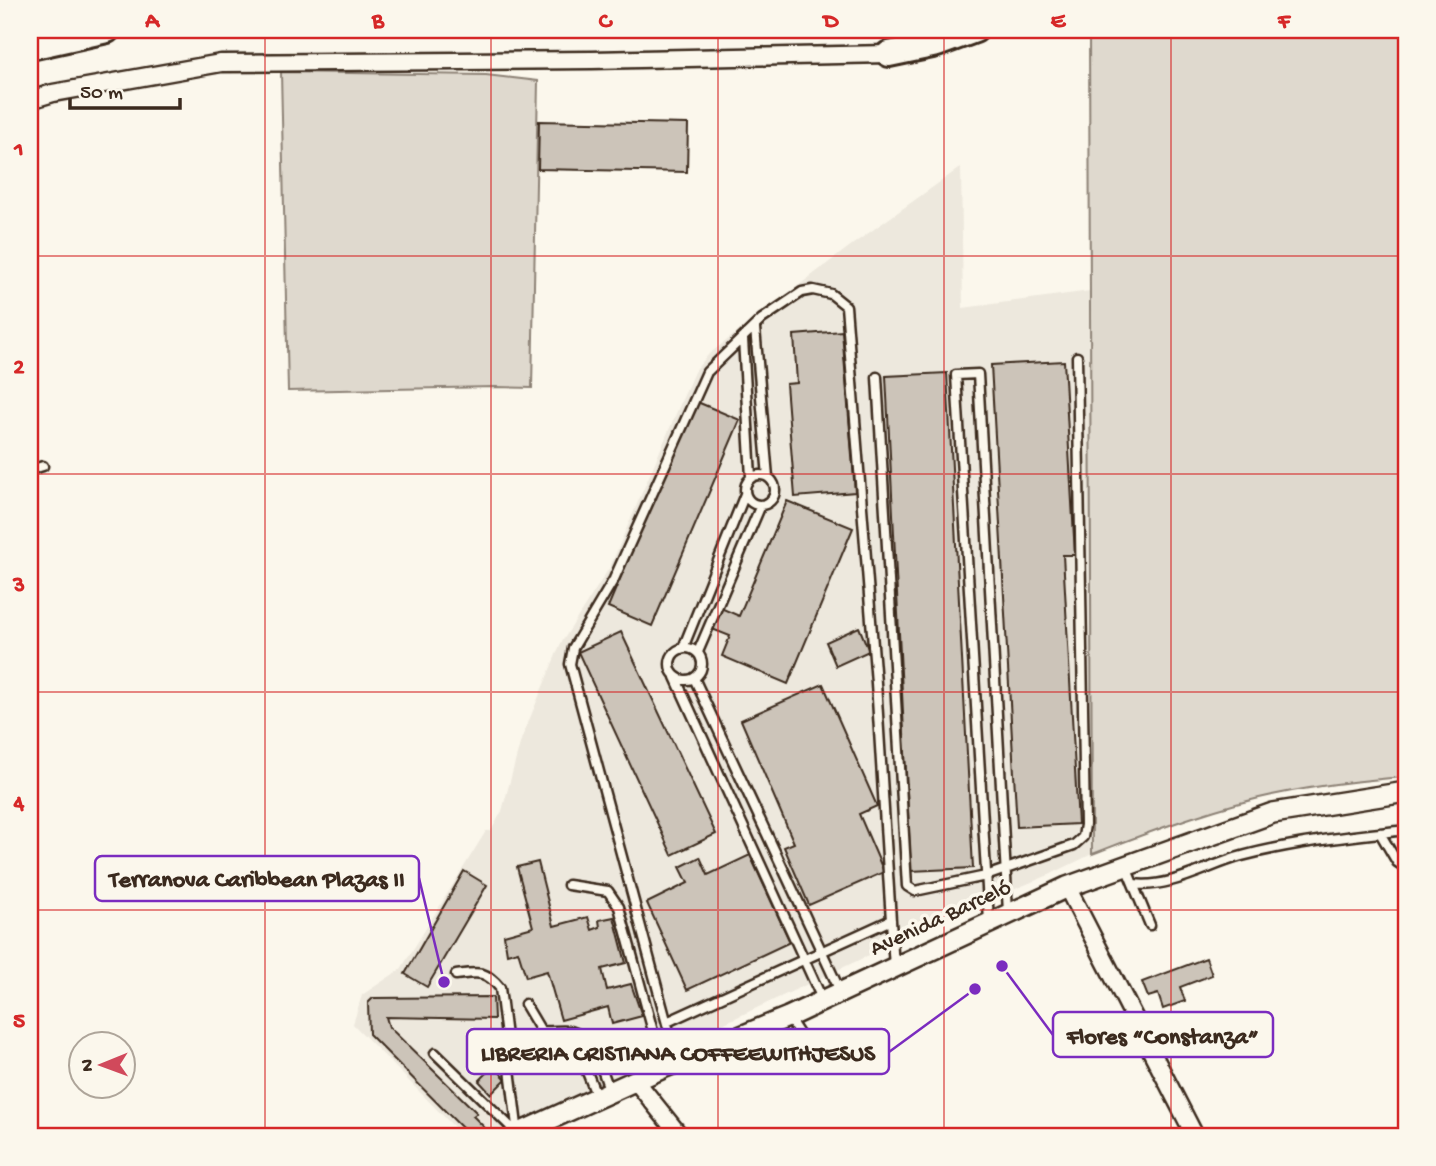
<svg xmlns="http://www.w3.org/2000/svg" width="1436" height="1166" viewBox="0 0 1436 1166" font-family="'Gochi Hand',sans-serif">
  <rect width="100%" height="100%" fill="#fbf7ec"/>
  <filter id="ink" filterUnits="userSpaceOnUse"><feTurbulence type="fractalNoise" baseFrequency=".0143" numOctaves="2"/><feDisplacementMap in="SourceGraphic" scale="14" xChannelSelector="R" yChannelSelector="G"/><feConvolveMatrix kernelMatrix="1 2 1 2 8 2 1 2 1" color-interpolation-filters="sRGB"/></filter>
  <g filter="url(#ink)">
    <path fill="#ede8dd" d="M961,167L963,308L1090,291L1092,854L1049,875L976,905L667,1050L521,1124L490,1136H463L353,1024L362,995L401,969L486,831H491L502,811L521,740L560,645L610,567L694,372L709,354L849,247Z"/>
    <path fill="#dfd9ce" stroke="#8d8276" stroke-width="2" d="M1089,30L1406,31V777C1363,780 1320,785 1277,794C1214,807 1153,831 1092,854Z
      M281,72L486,75L538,81L532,388L495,387L288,391Z"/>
    <path fill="#ccc4b9" stroke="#3b2a1e" stroke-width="2" d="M539,121L688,124L687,172L538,169Z
      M842,331L855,492L795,497L786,384L797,383L794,335Z
      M1064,361L1075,555H1063L1078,824L1017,827L991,365Z
      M947,373L973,868L911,871L886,376Z
      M695,401L740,420L652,626L608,607Z
      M787,501L853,528L788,684L722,656L730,636L712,629L721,608L739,616Z
      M859,627L869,651L836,666L826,642Z
      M621,632L716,834L672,855L578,652Z
      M823,684L877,806L859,814L884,872L809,905L784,847L794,843L741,720Z
      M750,855L790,942L687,990L647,903L688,883L680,867L700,857L708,875Z
      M538,862L554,926L588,917L592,930L600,927L599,920L614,917L626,963L602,969L607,990L631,984L642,1016L612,1024L608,1007L561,1020L547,971L526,977L518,951L507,954L504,935L533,927L517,867Z
      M464,871L487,885L427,987L405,974Z
      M1206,958L1212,975L1180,987L1185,1001L1163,1009L1158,994L1148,997L1142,982Z
      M493,997L494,1019L386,1017L389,1027L477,1113L473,1116L484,1127L469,1135L369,1034L368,1003L373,998Z
      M494,1066L506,1079L491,1094L479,1081Z"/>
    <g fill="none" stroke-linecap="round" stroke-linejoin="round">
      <defs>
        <path id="service" d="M755,328L768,477
          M743,339L751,477
          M877,377L907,886L915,891L986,876L1074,845L1083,837L1085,825L1077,357
          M30,470L43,466
          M745 490a15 15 0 1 1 30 0a15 15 0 1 1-30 0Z
          M670 664a16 16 0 1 1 32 0a16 16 0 1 1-32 0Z
          M683,648L745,494
          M698,652L761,505
          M675,677L823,1001
          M694,678L841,993
          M1380,833L1397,862L1406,868
          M1126,867L1150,925
          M1134,884C1170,889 1208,865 1242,856C1294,842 1353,836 1406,830
          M568,885L608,891L619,907L663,1068
          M989,921L956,375L978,374L1008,912
          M456,975C479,972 485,970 500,988L518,1134
          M525,1004L541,1031C550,1032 560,1030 569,1031C593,1034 603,1073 610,1092
          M788,1017L799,1034
          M667,1022L891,920
          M581,1036V1057L597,1097
          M435,1053L518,1134
          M677,1061L570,664L573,648L614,579L707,372L762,319L802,292L813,290L831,294L846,306L876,683L894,968"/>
        <path id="minor" d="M30,100L53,93L221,63L592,60L889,54
          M1067,887L1195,1136
          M636,1081L680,1136"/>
        <path id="tertiary" d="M513,1136L663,1068L788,1017L1067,887L1273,813L1406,792"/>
        <path id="trunk" d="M30,47L107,30
          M889,54L937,44L975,30"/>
      </defs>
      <use href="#service" stroke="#3b2a1e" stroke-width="13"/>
      <use href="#minor" stroke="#3b2a1e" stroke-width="21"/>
      <use href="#tertiary" stroke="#3b2a1e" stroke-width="24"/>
      <use href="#trunk" stroke="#3b2a1e" stroke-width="30"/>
      <use href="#service" stroke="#fbf7ec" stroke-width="8"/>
      <use href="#minor" stroke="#fbf7ec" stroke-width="16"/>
      <use href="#tertiary" stroke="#fbf7ec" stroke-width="19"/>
      <use href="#trunk" stroke="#fbf7ec" stroke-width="24"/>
    </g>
  </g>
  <path fill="none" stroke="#d62828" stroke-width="2" stroke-opacity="0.55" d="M265,30V1136M491,30V1136M718,30V1136M944,30V1136M1171,30V1136M30,256H1406M30,474H1406M30,692H1406M30,910H1406"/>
  <g text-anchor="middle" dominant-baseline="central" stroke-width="7" stroke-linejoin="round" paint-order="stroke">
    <g font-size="23" fill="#3b2a1e" stroke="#fbf7ec">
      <text transform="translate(941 919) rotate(-25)">Avenida Barceló</text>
    </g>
  </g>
  <path fill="none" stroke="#7b2cbf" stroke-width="2.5" d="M444 982L419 878M1002 966L1053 1035M975 989L889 1052"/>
  <g fill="#7b2cbf" stroke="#fbf7ec" stroke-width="2.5">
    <circle cx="444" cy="982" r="7"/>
    <circle cx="1002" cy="966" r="7"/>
    <circle cx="975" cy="989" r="7"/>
  </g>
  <g fill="#fbf7ec" stroke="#7b2cbf" stroke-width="2.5">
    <rect x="95" y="856" width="324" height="45" rx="7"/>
    <rect x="1053" y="1012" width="220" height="45" rx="7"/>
    <rect x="467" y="1029" width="422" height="45" rx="7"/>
  </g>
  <g font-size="24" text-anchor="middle" font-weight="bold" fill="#3b2a1e">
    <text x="257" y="886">Terranova Caribbean Plazas II</text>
    <text x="1163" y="1043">Flores “Constanza”</text>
    <text x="678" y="1060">LIBRERIA CRISTIANA COFFEEWITHJESUS</text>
  </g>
  <rect width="1436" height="1166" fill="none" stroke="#fbf7ec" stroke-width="77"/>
  <g transform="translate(102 1065) rotate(269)"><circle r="33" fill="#fbf7ec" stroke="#aea59a" stroke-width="2"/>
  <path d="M0-5L12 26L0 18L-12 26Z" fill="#d1495b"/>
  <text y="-10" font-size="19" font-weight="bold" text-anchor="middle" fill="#3b2a1e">N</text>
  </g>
  <path d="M70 98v10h110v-10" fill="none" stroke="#3b2a1e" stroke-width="3.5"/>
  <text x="80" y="98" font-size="21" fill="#3b2a1e" stroke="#fbf7ec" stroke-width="5" paint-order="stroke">50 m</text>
  <rect x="38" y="38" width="1360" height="1090" fill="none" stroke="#d62828" stroke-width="2.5"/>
  <g font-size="23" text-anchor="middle" font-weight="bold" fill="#d62828">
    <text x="152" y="27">A</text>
    <text x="378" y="27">B</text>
    <text x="605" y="27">C</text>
    <text x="831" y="27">D</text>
    <text x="1058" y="27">E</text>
    <text x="1284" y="27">F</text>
    <text x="19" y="155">1</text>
    <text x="19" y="373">2</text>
    <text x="19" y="591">3</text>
    <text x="19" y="809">4</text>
    <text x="19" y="1027">5</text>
  </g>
</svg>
